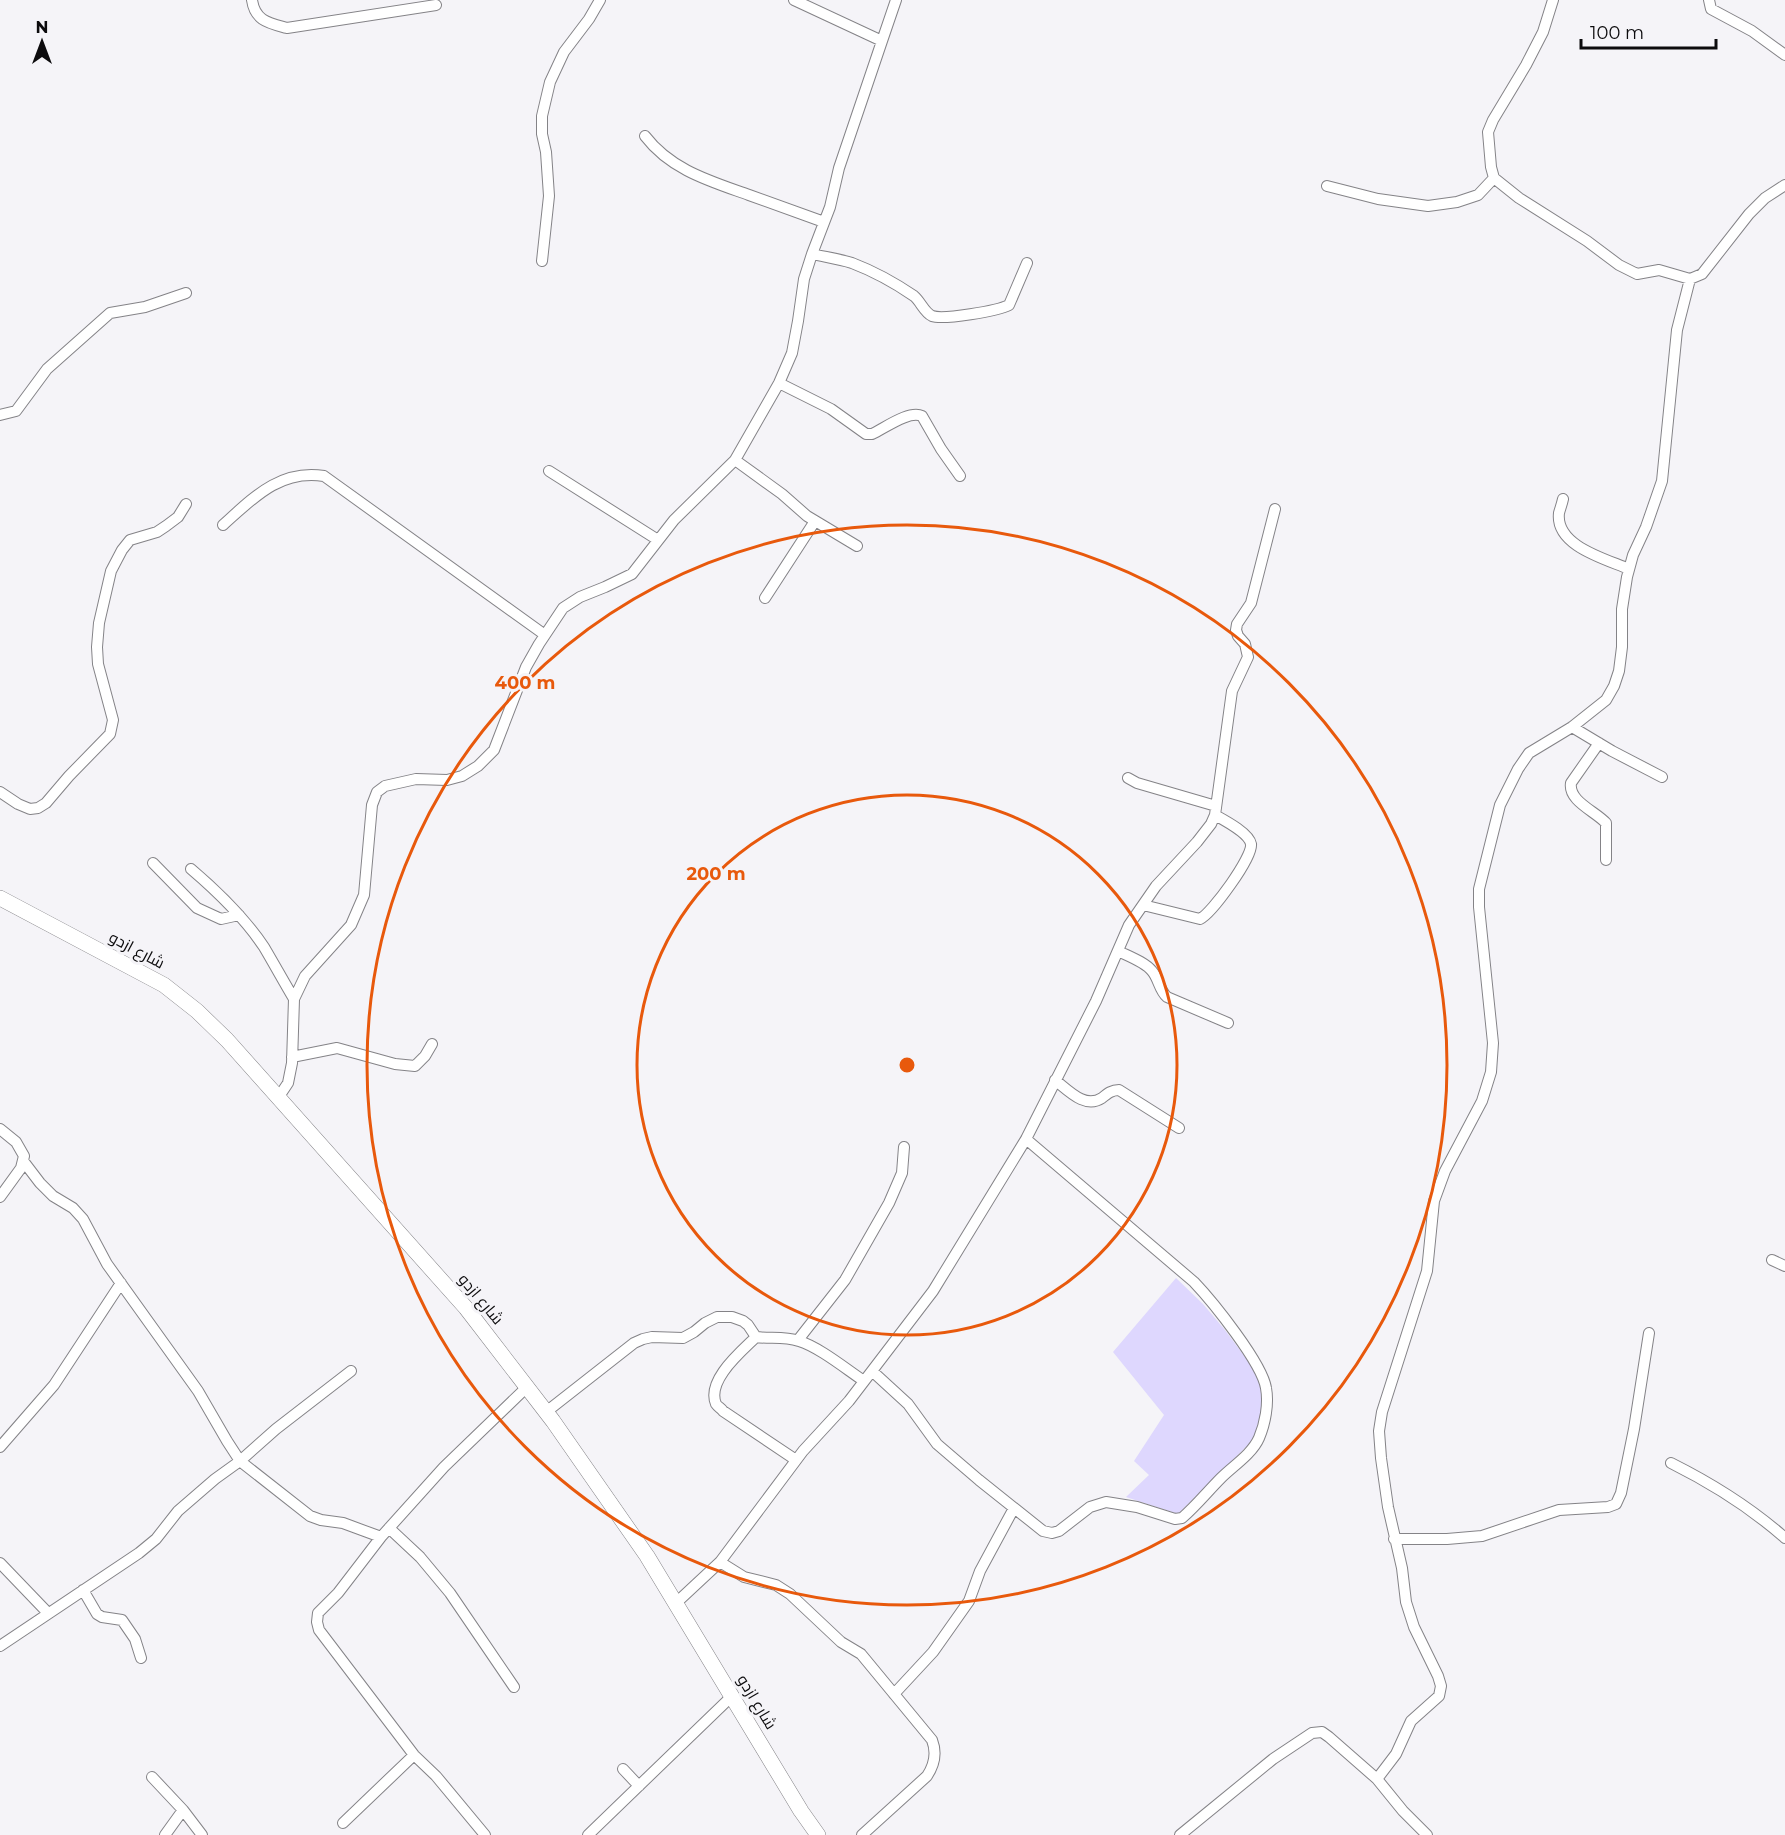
<svg xmlns="http://www.w3.org/2000/svg" width="1785" height="1835" viewBox="0 0 1785 1835" font-family="Montserrat,Cairo,sans-serif">
  <rect width="100%" height="100%" fill="#f5f4f8"/>
  <path fill="#ded7fe" d="M1176,1278L1203,1304L1225,1330L1256,1372L1261,1385L1262,1408L1254,1439L1178,1514L1126,1497L1149,1475L1134,1461L1164,1415L1113,1352Z"/>
  <g fill="none" stroke-linecap="round" stroke-linejoin="round">
    <defs>
      <path id="street" d="M252,0C255,21 269,23 287,28L436,5
        M1553,0L1543,32L1526,65L1493,120L1488,132L1491,167L1494,178L1519,198L1587,241L1619,265L1637,274L1659,270L1690,279L1702,274L1749,214L1765,198L1785,185
        M1709,0L1711,9L1752,31L1785,55
        M882,41L896,0
        M645,136C671,170 710,181 749,195C774,204 799,213 824,222
        M1327,186L1378,199L1428,206L1457,202L1478,195L1494,178
        M812,254C825,257 839,259 852,263C873,271 895,283 914,296C921,302 924,312 932,316C943,320 998,311 1009,305L1027,263
        M542,261L549,196L546,152L542,134V116L550,82L564,52L589,19L600,0
        M779,383L831,409L866,434H872C885,428 909,410 922,416L941,449L960,476
        M0,415L16,411L47,369L110,313L145,307L186,293
        M735,460L782,494L807,516L857,546
        M549,471L658,540
        M1563,499C1562,504 1560,509 1559,513C1555,546 1606,559 1629,569
        M223,525C253,498 280,469 324,476L545,635
        M765,598L815,521
        M1572,727L1612,751L1662,777
        M1599,743L1571,783C1568,801 1595,811 1606,823V860
        M1128,778L1137,783L1216,806
        M0,792L18,804L30,809L38,808L46,803L69,776L110,734L113,720L98,664L97,647L99,623L111,571L122,550L130,540L157,532L166,526L178,517L186,504
        M153,863L197,908L221,919L239,915
        M191,869C218,892 244,917 264,947C274,964 284,982 294,999
        M1143,905L1200,919C1212,913 1253,857 1251,844C1249,833 1224,820 1215,815
        M1118,951C1128,956 1145,962 1152,971C1159,979 1159,990 1167,997L1228,1023
        M292,1057L337,1048L395,1064L415,1066L425,1056L432,1044
        M1055,1080C1069,1091 1085,1109 1102,1098C1108,1093 1112,1090 1119,1090L1179,1128
        M278,1098L288,1083L292,1063L294,999L305,976L351,925L364,895L372,805L377,792L385,786L416,779L447,780L462,776L478,766L494,750L526,667L539,644L563,608L580,597L605,587L632,574L674,520L735,460L779,383L792,353L798,321L804,279L812,254L830,207L839,168L882,41L794,0
        M0,1129L16,1142L24,1156L21,1168L0,1197
        M24,1162L40,1183L53,1196L73,1208L83,1219L107,1264L198,1391L227,1441L240,1461L310,1516L321,1520L343,1523L381,1537L444,1467L527,1387
        M1772,1260L1785,1266
        M756,1337C742,1351 706,1380 716,1404C718,1407 721,1408 723,1411L796,1460
        M798,1340L845,1280L889,1203L902,1173L904,1147
        M872,1371L908,1404L937,1444L979,1480L1043,1531L1052,1533L1059,1531L1090,1507L1106,1502L1137,1507L1175,1519L1182,1518C1196,1506 1208,1491 1221,1478C1233,1466 1252,1454 1259,1438C1265,1424 1269,1404 1266,1388C1262,1363 1213,1302 1194,1282L1026,1139
        M546,1412L634,1343L643,1339L652,1337L683,1338L694,1332L705,1323L717,1317H732L743,1321L748,1325L756,1337C770,1339 784,1336 799,1341C819,1347 846,1369 864,1381
        M0,1447L54,1385L121,1283
        M1671,1463C1713,1484 1750,1507 1785,1538
        M389,1528L420,1557L450,1593L514,1687
        M381,1537L338,1593L318,1613L317,1622L319,1630L414,1755L436,1776L485,1835
        M1394,1539H1447L1482,1536L1559,1510L1608,1507L1616,1504L1621,1493L1634,1429L1649,1333
        M720,1562L744,1577L776,1585L790,1594L841,1642L861,1654L932,1740C937,1753 935,1764 927,1776L862,1835
        M0,1563L48,1613
        M83,1590L97,1614L102,1617L122,1620L135,1639L141,1658
        M676,1603L720,1562L803,1451L849,1401L933,1291L1026,1139L1096,1001L1129,925L1156,886L1197,842L1211,824L1215,815L1232,691L1248,657L1245,644L1238,636L1236,630L1237,624L1251,603L1275,509
        M0,1646L139,1553L156,1539L178,1511L215,1479L240,1461L276,1429L351,1371
        M894,1694L933,1652L969,1601L980,1571L1014,1508
        M623,1769L639,1786
        M152,1777L183,1810L202,1835
        M1377,1779L1396,1754L1411,1721L1439,1696L1441,1686L1438,1676L1414,1627L1406,1602L1402,1568L1388,1507L1381,1458L1379,1431L1382,1412L1427,1271L1434,1201L1445,1171L1482,1101L1491,1072L1493,1043L1479,907V889L1500,805L1518,769L1529,753L1572,727L1606,700L1614,686L1619,671L1622,647V609L1627,577L1633,555L1646,527L1662,481L1677,330L1690,279
        M343,1823L414,1755
        M165,1835L183,1810
        M588,1835L732,1696
        M1180,1835L1273,1759L1312,1733L1322,1732L1329,1737L1377,1779L1403,1811L1427,1835"/>
      <path id="secondary" d="M0,898L164,985L197,1011L227,1040L466,1308L553,1421L647,1556L801,1811L818,1835"/>
    </defs>
    <use href="#street" stroke="#848387" stroke-width="12"/>
    <use href="#secondary" stroke="#848387" stroke-width="16"/>
    <use href="#street" stroke="#fff" stroke-width="10"/>
    <use href="#secondary" stroke="#fff" stroke-width="15"/>
  </g>
  <g fill="none" stroke="#e8590c" stroke-width="3">
    <circle cx="907" cy="1065" r="270"/>
    <circle cx="907" cy="1065" r="540"/>
  </g>
  <g text-anchor="middle" dominant-baseline="central" stroke-width="6" stroke-linejoin="round" paint-order="stroke">
    <g font-size="16" fill="#0c0b0d" stroke="#f5f4f8">
      <text transform="translate(137 950) rotate(28)">شارع ازدو</text>
      <text transform="translate(481 1299) rotate(50)">شارع ازدو</text>
      <text transform="translate(757 1702) rotate(59)">شارع ازدو</text>
    </g>
  </g>
  <circle cx="907" cy="1065" r="9" fill="#e8590c" stroke="#f5f4f8" stroke-width="3"/>
  <g font-size="18" text-anchor="middle" font-weight="bold" fill="#e8590c" stroke="#f5f4f8" stroke-width="6" stroke-linejoin="round" paint-order="stroke">
    <text x="525" y="689">400 m</text>
    <text x="716" y="880">200 m</text>
  </g>
  <g transform="translate(42 42)" stroke="#f5f4f8" stroke-width="4.5" paint-order="stroke">
  <path d="M0-4.5L10 22L0 15L-10 22Z" fill="#0c0b0d"/>
  <text y="-9" font-size="16" font-weight="bold" text-anchor="middle" fill="#0c0b0d">N</text>
  </g>
  <path d="M1581 39v9h135v-9" fill="none" stroke="#0c0b0d" stroke-width="3"/>
  <text x="1590" y="39" font-size="18" fill="#0c0b0d" stroke="#f5f4f8" stroke-width="4.5" paint-order="stroke">100 m</text>
</svg>
